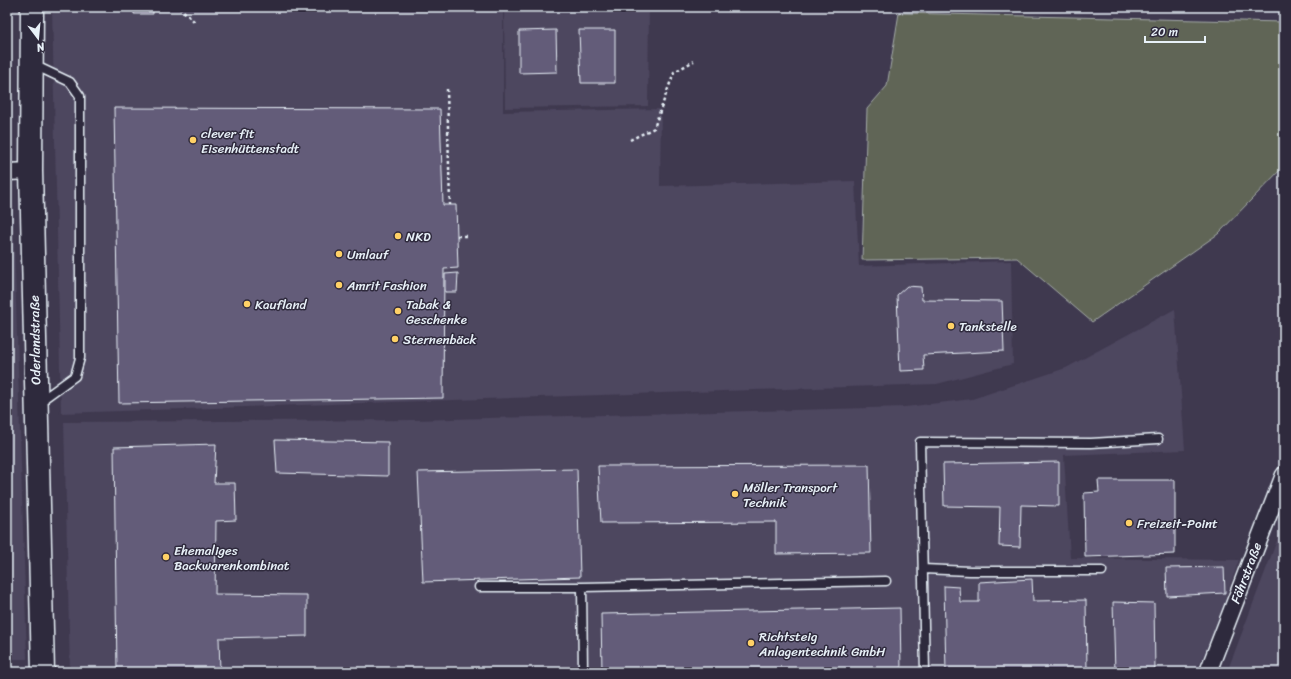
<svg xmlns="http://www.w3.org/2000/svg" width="1291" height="679" viewBox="0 0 1291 679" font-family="Sriracha,sans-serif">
  <rect width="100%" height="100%" fill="#3f394f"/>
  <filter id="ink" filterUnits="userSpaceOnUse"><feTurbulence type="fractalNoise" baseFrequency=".025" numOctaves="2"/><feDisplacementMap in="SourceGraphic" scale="8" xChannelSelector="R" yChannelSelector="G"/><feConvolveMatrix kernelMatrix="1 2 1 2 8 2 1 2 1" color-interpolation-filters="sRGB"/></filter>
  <g filter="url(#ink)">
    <path fill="#4d465f" d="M52,7H503V112L661,109L660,186L855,181L859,266L1011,261L1013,364L937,384L61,413Z
      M504,7H649L648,106L505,108Z
      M7,198L13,205L27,659H7Z
      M1175,309L1185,450L1064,455L1070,558L1239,560L1211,640L1195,672H70L64,422L414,420L905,407L972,399L1066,368Z
      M1284,522V672H1227Z"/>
    <path fill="#616557" stroke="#a4aba8" d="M899,13L1284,22V166L1218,234L1092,322L1017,258L862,260L867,109L887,86Z"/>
    <path fill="#645b79" stroke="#e8f1f8" d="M134,7H153V14H134Z
      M556,30L557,72L519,73V31Z
      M579,30H615V83H581Z
      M114,108L440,109L443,205H456L458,268L444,269L443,398L119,403Z
      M458,273L457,292H445V274Z
      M907,286L921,287L922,300L1002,301L1004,351L923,355L924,370L900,371L897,295Z
      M275,440L388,442V476L277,473Z
      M216,444L214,483H235L236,520L216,521L215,594L307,595V636L219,638L220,672H117L114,447Z
      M1059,462V506L1021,505L1020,547L999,546L1000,507L944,506L943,464Z
      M869,465L871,553L776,554V522L601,523L598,466Z
      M577,469L580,577L423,582L418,472Z
      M1098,480H1175V554L1085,557L1084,493L1099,492Z
      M1224,567L1225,593L1167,596L1166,568Z
      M1032,579L1033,601L1086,600L1087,672H946L944,586L959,587L960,602H979V582Z
      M1113,602L1154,603L1155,672H1115Z
      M900,608L901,672H602L601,614Z"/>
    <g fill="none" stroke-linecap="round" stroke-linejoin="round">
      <defs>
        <path id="lane" d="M34,65L70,82L80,96V358L75,376L39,402
          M923,569L970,571H1102
          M479,587H582
          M583,672L582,587L886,581
          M925,672L920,442L1091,443L1158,439"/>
        <path id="street" d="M7,172L31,171
          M1208,672L1284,475"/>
        <path id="secondary" d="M32,7L31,171L43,672"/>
      </defs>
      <use href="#lane" stroke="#e8f1f8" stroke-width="11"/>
      <use href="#street" stroke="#e8f1f8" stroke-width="19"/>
      <use href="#secondary" stroke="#e8f1f8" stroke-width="25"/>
      <path stroke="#e8f1f8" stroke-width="2.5" stroke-dasharray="3 3" stroke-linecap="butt" d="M179,7L196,23
        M447,89L450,205
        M630,140L654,128L674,72L694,61
        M457,236H466"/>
      <use href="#lane" stroke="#2f2a3d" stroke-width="8"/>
      <use href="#street" stroke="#2f2a3d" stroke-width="16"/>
      <use href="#secondary" stroke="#2f2a3d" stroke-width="22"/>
    </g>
  </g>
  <g fill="#ffd166" stroke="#2f2a3d" stroke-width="1.5">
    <circle cx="193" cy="140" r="4"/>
    <circle cx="398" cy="236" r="4"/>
    <circle cx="339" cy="254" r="4"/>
    <circle cx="339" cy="285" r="4"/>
    <circle cx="247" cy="304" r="4"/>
    <circle cx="398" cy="311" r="4"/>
    <circle cx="951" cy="326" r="4"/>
    <circle cx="395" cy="339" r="4"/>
    <circle cx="735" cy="494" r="4"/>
    <circle cx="1129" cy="523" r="4"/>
    <circle cx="166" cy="557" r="4"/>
    <circle cx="751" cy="643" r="4"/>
  </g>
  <g text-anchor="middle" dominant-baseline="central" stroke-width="3" stroke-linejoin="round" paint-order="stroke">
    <g font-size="13" fill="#e8f1f8" stroke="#2f2a3d" text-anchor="start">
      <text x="201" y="133">clever fit<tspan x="201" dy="15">Eisenhüttenstadt</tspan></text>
      <text x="406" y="236">NKD</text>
      <text x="347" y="254">Umlauf</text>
      <text x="347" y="285">Amrit Fashion</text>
      <text x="255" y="304">Kaufland</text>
      <text x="406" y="304">Tabak &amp;<tspan x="406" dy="15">Geschenke</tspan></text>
      <text x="959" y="326">Tankstelle</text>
      <text x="403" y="339">Sternenbäck</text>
      <text x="743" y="487">Möller Transport<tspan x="743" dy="15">Technik</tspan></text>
      <text x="1137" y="523">Freizeit-Point</text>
      <text x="174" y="550">Ehemaliges<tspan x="174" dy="15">Backwarenkombinat</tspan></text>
      <text x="759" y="636">Richtsteig<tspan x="759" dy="15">Anlagentechnik GmbH</tspan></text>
    </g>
    <g font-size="13" fill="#e8f1f8" stroke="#2f2a3d">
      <text transform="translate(35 340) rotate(-91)">Oderlandstraße</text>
      <text transform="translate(1246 573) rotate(-69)">Fährstraße</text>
    </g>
  </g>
  <rect width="1291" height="679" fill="none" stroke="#2f2a3d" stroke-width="24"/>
  <rect x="12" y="12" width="1267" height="655" fill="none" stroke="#e8f1f8" stroke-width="1.5" filter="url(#ink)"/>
  <g transform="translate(38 38) rotate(164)" stroke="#2f2a3d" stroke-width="3" paint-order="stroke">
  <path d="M0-3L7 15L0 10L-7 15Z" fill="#e8f1f8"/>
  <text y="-6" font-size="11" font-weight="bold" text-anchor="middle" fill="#e8f1f8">N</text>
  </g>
  <path d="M1145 36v6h60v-6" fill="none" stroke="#e8f1f8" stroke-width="2"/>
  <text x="1151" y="36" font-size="12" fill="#e8f1f8" stroke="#2f2a3d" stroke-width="3" paint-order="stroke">20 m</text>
</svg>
